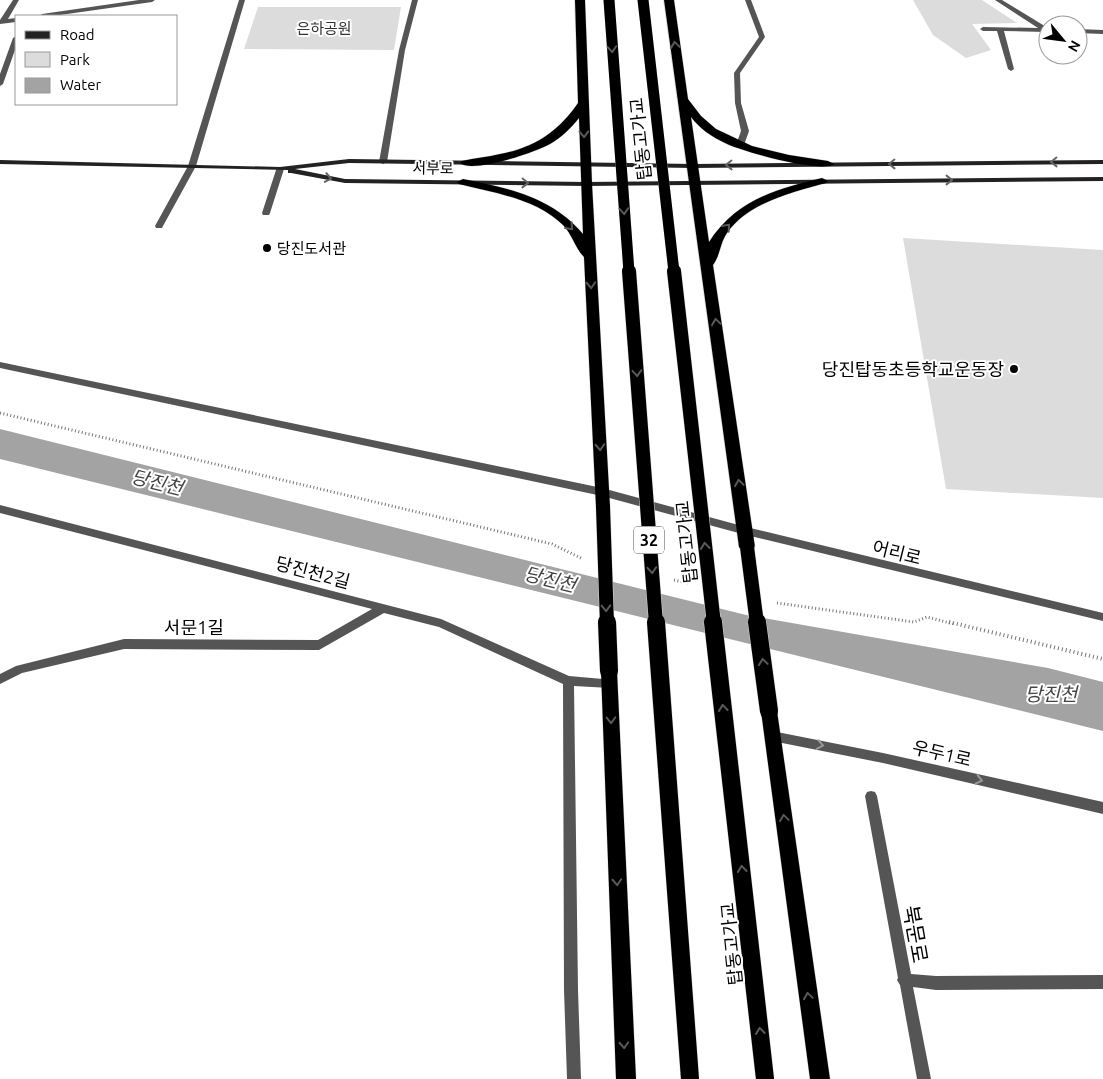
<svg xmlns="http://www.w3.org/2000/svg" width="1103" height="1079" viewBox="0 0 1103 1079" font-family="Ubuntu,'Noto Sans KR',sans-serif">
  <rect width="100%" height="100%" fill="#fff"/>
  <path fill="#dcdcdc" d="M913,0H982L1017,23L972,24L991,50L966,58L933,35Z
    M258,7H401L394,50L244,49Z
    M903,238L1103,250V498L946,489Z"/>
  <path fill="#a3a3a3" d="M0,429L746,615L1048,668L1103,682V731L0,459Z"/>
  <g fill="none" stroke-linecap="round" stroke-linejoin="round">
    <defs>
      <path id="highway" d="M575,0H585L592,184L610,507L608,511L603,513L598,511L596,507L584,257C575,248 572,234 563,225C535,198 494,193 459,184L457,182L463,179C508,188 552,197 583,234L579,118C571,128 561,138 550,144C536,152 472,174 460,163L462,161C475,158 488,157 500,154C534,148 559,131 578,103Z
        M664,0H674L688,99L701,116L716,129L752,146L789,155L828,161L834,164C823,174 740,151 725,143C712,137 699,128 691,117L709,242C736,200 776,189 822,178L828,181L826,183C792,192 748,203 727,233C720,243 720,256 713,265L755,547L752,551L747,553L742,551L739,547Z
        M609,664L615,666L617,671L636,1079H616L601,671L603,666Z
        M769,704L775,706L777,711L830,1079H810L761,711L763,706Z"/>
    </defs>
    <use href="#highway" stroke="#dbdbdb" stroke-width="1"/>
    <path stroke="#777" stroke-width="3" stroke-dasharray="1 2.5" stroke-linecap="butt" d="M0,413L552,544L583,559
      M674,580L688,583
      M777,603L914,622L927,617L954,624"/>
    <path stroke="#777" stroke-width="4" stroke-dasharray="1 3" stroke-linecap="butt" d="M949,622L1103,659"/>
    <path fill="#555" fill-rule="evenodd" d="M995,0H1002L1048,28V31L1046,32L1004,31L1014,69L1011,71L1008,69L997,31H983L980,29L983,27L1038,28Z
      M1078,29L1103,30V34L1078,33Z"/>
    <path fill="#555" fill-rule="evenodd" d="M13,0H19L8,19L16,18V22L0,24V20Z
      M139,0H155L152,2L53,16H39L42,14Z
      M239,0H245L196,166L163,226L162,228H156L155,226L188,166Z
      M412,0H418L405,50L387,162L383,164L379,162L399,50Z
      M745,0H751L765,37L740,73L741,103L749,131L744,145L740,147L736,145L741,131L735,103L734,73L759,37Z
      M16,36V47L3,84L0,86V74L13,38Z
      M277,167H283L284,169L270,213L269,215H263L262,213Z
      M0,362L602,488L746,527L1103,613V621L746,535L602,496L0,368Z
      M0,505L441,619L569,676L614,680L615,683L614,686L610,688L574,686L578,990L581,1079H567L564,990L563,684L439,627L384,613L319,650L124,649L22,673L0,684V674L16,666L124,639L318,640L372,609L0,513Z
      M772,731L883,753L1103,802V814L883,763L772,741L768,740L766,736L768,732Z
      M871,791L875,792L877,796L911,974L936,976L1103,975V989L936,990L913,987L931,1079H917L900,985L897,980L898,978L865,796L867,792Z"/>
    <path fill="#222" fill-rule="evenodd" d="M349,159L694,164L1103,160V164L694,168L349,163L295,169L345,179L586,182L1103,177V181L586,186L345,183L291,173H288V170L0,164V160L280,167Z"/>
    <use href="#highway" fill="#000" fill-rule="evenodd"/>
    <defs>
      <path id="highway-bridge-far2" d="M609,0L629,272
        M643,0L674,272"/>
      <path id="highway-bridge-far1" d="M629,271L656,624
        M674,271L714,624
        M603,507L607,624
        M747,547L757,624"/>
      <path id="highway-bridge" d="M607,622L609,671
        M656,622L690,1079
        M713,622L765,1079
        M757,622L769,711"/>
    </defs>
    <use href="#highway-bridge-far2" stroke="#dbdbdb" stroke-width="11" stroke-linecap="butt"/>
    <use href="#highway-bridge-far1" stroke="#dbdbdb" stroke-width="15" stroke-linecap="butt"/>
    <use href="#highway-bridge" stroke="#dbdbdb" stroke-width="19" stroke-linecap="butt"/>
    <use href="#highway-bridge-far2" stroke="#000" stroke-width="11"/>
    <use href="#highway-bridge-far1" stroke="#000" stroke-width="14"/>
    <use href="#highway-bridge" stroke="#000" stroke-width="18"/>
  </g>
  <defs><path id="oneway-chevron" d="M-2-3.5L2.5 0L-2 3.5" fill="none" stroke-width="1.6" stroke-linecap="round" stroke-linejoin="round" transform="scale(1.25)"/></defs>
  <g stroke="#595959">
    <use href="#oneway-chevron" transform="translate(675 45) rotate(-98)"/>
    <use href="#oneway-chevron" transform="translate(612 49) rotate(86)"/>
    <use href="#oneway-chevron" transform="translate(584 134) rotate(88)"/>
    <use href="#oneway-chevron" transform="translate(624 211) rotate(86)"/>
    <use href="#oneway-chevron" transform="translate(570 227) rotate(48)"/>
    <use href="#oneway-chevron" transform="translate(727 227) rotate(-49)"/>
    <use href="#oneway-chevron" transform="translate(591 285) rotate(87)"/>
    <use href="#oneway-chevron" transform="translate(716 322) rotate(-98)"/>
    <use href="#oneway-chevron" transform="translate(637 373) rotate(86)"/>
    <use href="#oneway-chevron" transform="translate(600 447) rotate(87)"/>
    <use href="#oneway-chevron" transform="translate(739 483) rotate(-98)"/>
    <use href="#oneway-chevron" transform="translate(705 546) rotate(-96)"/>
    <use href="#oneway-chevron" transform="translate(652 570) rotate(86)"/>
    <use href="#oneway-chevron" transform="translate(606 608) rotate(88)"/>
    <use href="#oneway-chevron" transform="translate(763 662) rotate(-98)"/>
    <use href="#oneway-chevron" transform="translate(723 708) rotate(-96)"/>
    <use href="#oneway-chevron" transform="translate(611 720) rotate(89)"/>
    <use href="#oneway-chevron" transform="translate(784 818) rotate(-98)"/>
    <use href="#oneway-chevron" transform="translate(742 869) rotate(-96)"/>
    <use href="#oneway-chevron" transform="translate(617 882) rotate(87)"/>
    <use href="#oneway-chevron" transform="translate(808 996) rotate(-98)"/>
    <use href="#oneway-chevron" transform="translate(760 1031) rotate(-96)"/>
    <use href="#oneway-chevron" transform="translate(624 1045) rotate(87)"/>
  </g>
  <g stroke="#646464">
    <use href="#oneway-chevron" transform="translate(1054 162) rotate(179)"/>
    <use href="#oneway-chevron" transform="translate(892 164) rotate(179)"/>
    <use href="#oneway-chevron" transform="translate(729 165) rotate(179)"/>
    <use href="#oneway-chevron" transform="translate(328 178) rotate(11)"/>
    <use href="#oneway-chevron" transform="translate(949 180)"/>
    <use href="#oneway-chevron" transform="translate(525 183) rotate(1)"/>
  </g>
  <g stroke="#999">
    <use href="#oneway-chevron" transform="translate(820 745) rotate(11)"/>
    <use href="#oneway-chevron" transform="translate(979 780) rotate(13)"/>
  </g>
  <g fill="#000" stroke="#fff" stroke-width="2">
    <circle cx="267" cy="248" r="5"/>
    <circle cx="1014" cy="369" r="5"/>
  </g>
  <g text-anchor="middle" dominant-baseline="central" stroke-width="4" stroke-linejoin="round" paint-order="stroke">
    <g font-size="15" fill="#333" stroke="#fff">
      <text x="324" y="28">은하공원</text>
    </g>
    <g font-size="15" fill="#000" stroke="#fff">
      <text transform="translate(433 168) rotate(1)">서부로</text>
    </g>
    <g font-size="15" fill="#000" stroke="#fff" text-anchor="start">
      <text x="277" y="248">당진도서관</text>
    </g>
    <rect fill="#fff" stroke="#4c4c4c" stroke-width="1" x="634" y="526.5" width="30" height="27" rx="4"/>
    <g font-size="16" font-weight="bold" fill="#000">
      <text x="649" y="540">32</text>
    </g>
    <g font-size="18" fill="#000" stroke="#fff">
      <text transform="translate(640 139) rotate(-96)">탑동고가교</text>
      <text transform="translate(686 542) rotate(-96)">탑동고가교</text>
      <text transform="translate(897 552) rotate(14)">어리로</text>
      <text transform="translate(313 572) rotate(15)">당진천2길</text>
      <text x="194" y="627">서문1길</text>
      <text transform="translate(942 753) rotate(13)">우두1로</text>
      <text transform="translate(731 944) rotate(-96)">탑동고가교</text>
    </g>
    <g font-size="18" fill="#000" stroke="#fff" text-anchor="end">
      <text x="1004" y="369">당진탑동초등학교운동장</text>
    </g>
    <g font-size="19" font-style="italic" fill="#444" stroke="#fff">
      <text transform="translate(157 482) rotate(14)">당진천</text>
      <text transform="translate(550 579) rotate(14)">당진천</text>
      <text x="1051" y="694">당진천</text>
    </g>
    <g font-size="21" fill="#000" stroke="#fff">
      <text transform="translate(916 934) rotate(80)">북문로</text>
    </g>
  </g>
  <rect x="15" y="15" width="162" height="90" fill="#ffffff" stroke="#999999"/>
  <rect x="25" y="31" width="25" height="8" fill="#222222" stroke="#999999"/>
  <text x="60" y="40" font-size="15" fill="#000000">Road</text>
  <rect x="25" y="52" width="25" height="15" fill="#dcdcdc" stroke="#999999"/>
  <text x="60" y="65" font-size="15" fill="#000000">Park</text>
  <rect x="25" y="78" width="25" height="15" fill="#a3a3a3" stroke="#999999"/>
  <text x="60" y="90" font-size="15" fill="#000000">Water</text>
  <g transform="translate(1063 40) rotate(119)"><circle r="24" fill="#ffffff" stroke="#999999"/>
  <path d="M0-4L9 19L0 12L-9 19Z" fill="#000000"/>
  <text y="-8" font-size="14" font-weight="bold" text-anchor="middle" fill="#000000">N</text>
  </g>
</svg>
